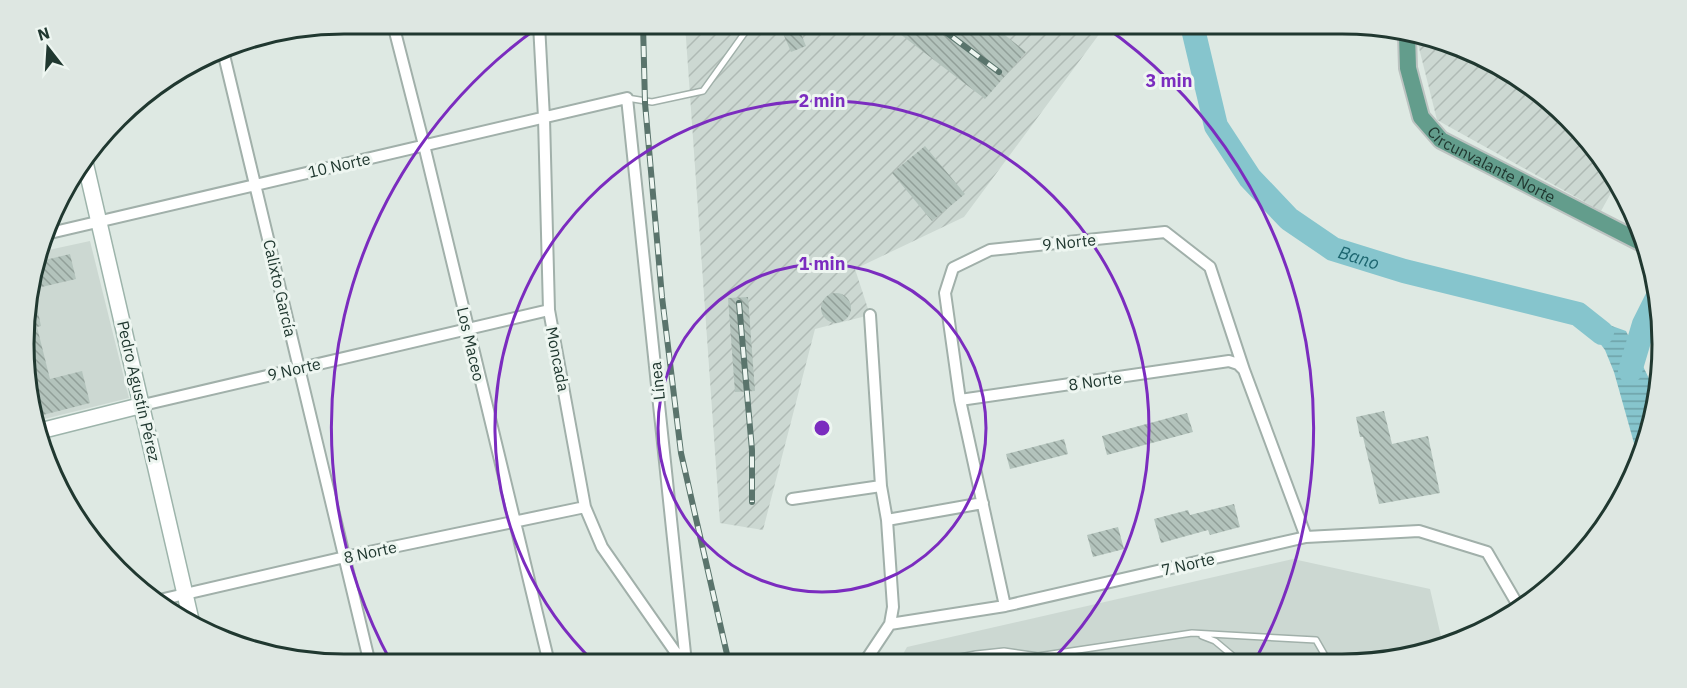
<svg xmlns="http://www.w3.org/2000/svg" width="1687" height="688" viewBox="0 0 1687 688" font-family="'IBM Plex Sans',sans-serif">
  <defs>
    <pattern id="industrial-furrows" width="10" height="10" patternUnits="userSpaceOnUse" patternTransform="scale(1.5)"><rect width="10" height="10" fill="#ccd8d2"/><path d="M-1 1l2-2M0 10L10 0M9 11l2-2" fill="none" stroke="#afbab5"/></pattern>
    <pattern id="water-rules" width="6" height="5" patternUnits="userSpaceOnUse" patternTransform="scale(1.5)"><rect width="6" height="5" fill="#86c5cd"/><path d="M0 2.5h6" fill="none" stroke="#6da1a7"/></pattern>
    <pattern id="building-back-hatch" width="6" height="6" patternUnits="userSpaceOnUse" patternTransform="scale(1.5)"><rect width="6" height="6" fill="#b3c3bc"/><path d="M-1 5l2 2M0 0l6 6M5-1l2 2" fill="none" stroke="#919f99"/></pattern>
  </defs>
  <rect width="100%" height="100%" fill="#dee9e3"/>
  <path fill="#ccd8d2" d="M90,241L129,398L36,421L30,407L27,302L44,251Z
    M1293,559L1430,589L1443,645L1385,661L898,663L907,647Z"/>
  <path fill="url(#industrial-furrows)" d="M685,24H1100L1103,29L964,217L855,269L870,315L815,329L763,530L720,523Z
    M1416,36L1446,41L1554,103L1616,184L1601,211L1437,120Z"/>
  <path fill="url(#water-rules)" d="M1578,314L1626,331L1654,389L1646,447L1639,461L1614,372L1605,350Z"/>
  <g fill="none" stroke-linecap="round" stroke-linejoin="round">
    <g stroke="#86c5cd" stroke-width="24">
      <path id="s1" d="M1194,24L1193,29L1216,126L1250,178L1289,219L1333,249L1404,271L1578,314L1602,333"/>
      <path d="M1630,371L1644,324L1656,300"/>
    </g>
  </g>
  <path fill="url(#building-back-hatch)" d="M779,24H797L806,46L791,52Z
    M887,24H991L1026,52L985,99Z
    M925,146L965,194L932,221L892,173Z
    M70,254L76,279L33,289L41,326L37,327L50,379L82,371L90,403L35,417L30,407L27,302L41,261Z
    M821 308a15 15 0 1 1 30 0a15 15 0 1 1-30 0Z
    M748,297L755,391L735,392L728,298Z
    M1384,411L1392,444L1428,436L1440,493L1379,504L1363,437H1360L1356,417Z
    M1187,413L1193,432L1107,455L1102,436Z
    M1064,439L1068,454L1010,469L1006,454Z
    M1234,504L1240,527L1210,535L1208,530L1161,543L1154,519L1188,510L1190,515Z
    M1118,527L1124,549L1093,557L1087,535Z"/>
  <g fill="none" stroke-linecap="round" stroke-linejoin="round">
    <defs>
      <path id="service" d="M627,98L652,102L703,91L751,24
        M1202,636L1215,641L1240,662
        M934,662L976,654L1004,651L1038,656L1192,633L1316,640L1328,661"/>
      <path id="minor" d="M393,24L424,145L549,663
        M539,24L544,118L549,310L585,507L602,547L683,663
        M223,51L370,664
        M50,233L627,98L686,663
        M960,400L1229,361L1238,364L1244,370L1306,537
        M143,405L549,310
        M792,499L881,486
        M887,520L983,503
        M155,601L345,557L585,507
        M1005,606L960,400L945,293L953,268L990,250L1165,232L1210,267L1244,370
        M890,624L1005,606L1306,537L1419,531L1487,552L1519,607
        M864,663L890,624L893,607L887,520L881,486L870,315"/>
      <path id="secondary" d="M85,162L191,620
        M40,431L143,405"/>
      <g id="primary">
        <path id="s2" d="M1407,35L1408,68L1421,117L1441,140L1640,242"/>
      </g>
    </defs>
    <use href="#service" stroke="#a1b0aa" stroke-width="8"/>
    <use href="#minor" stroke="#a1b0aa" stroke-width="14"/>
    <use href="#secondary" stroke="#9db4ab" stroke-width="18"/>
    <use href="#primary" stroke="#bcc3c1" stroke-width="20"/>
    <use href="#service" stroke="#fff" stroke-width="5"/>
    <use href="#minor" stroke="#fff" stroke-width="10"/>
    <use href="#secondary" stroke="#fff" stroke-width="15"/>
    <use href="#primary" stroke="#639d8c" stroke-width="16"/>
    <defs>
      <path id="rail" d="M643,24L645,103L662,297L681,453L729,663
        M935,24L999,72
        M739,303L752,450V502"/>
    </defs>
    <use href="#rail" stroke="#5a746c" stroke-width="6"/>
    <use href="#rail" stroke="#eef6f1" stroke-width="4" stroke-dasharray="11" stroke-linecap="butt"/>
  </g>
  <g fill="none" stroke="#7b2cbf" stroke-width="3">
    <circle cx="822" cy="428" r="164"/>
    <path d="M595 663A327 327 0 1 1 1051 661"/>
    <path d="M391 662A491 491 0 0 1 540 26M1104 26A491 491 0 0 1 1256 659"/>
  </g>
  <g text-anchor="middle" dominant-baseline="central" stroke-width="6" stroke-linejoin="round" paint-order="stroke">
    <g font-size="16" fill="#203830" stroke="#eef6f1">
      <text stroke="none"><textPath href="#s2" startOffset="170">Circunvalante Norte</textPath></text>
      <text transform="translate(339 165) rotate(-13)">10 Norte</text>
      <text transform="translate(1069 242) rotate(-6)">9 Norte</text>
      <text transform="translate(280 288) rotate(77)">Calixto García</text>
      <text transform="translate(471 344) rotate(77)">Los Maceo</text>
      <text transform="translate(558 359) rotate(79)">Moncada</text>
      <text transform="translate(294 369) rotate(-13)">9 Norte</text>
      <text transform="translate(657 381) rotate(-96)">Línea</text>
      <text transform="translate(1095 381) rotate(-8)">8 Norte</text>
      <text transform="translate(139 391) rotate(77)">Pedro Agustín Pérez</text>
      <text transform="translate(370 552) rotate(-12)">8 Norte</text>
      <text transform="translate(1188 564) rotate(-13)">7 Norte</text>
    </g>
    <g font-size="18" font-style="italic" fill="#1d6670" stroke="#eef6f1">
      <text stroke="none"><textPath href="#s1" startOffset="304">Bano</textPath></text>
    </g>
  </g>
  <path d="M0 0H1687V688H0ZM344 34H1342A310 310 0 0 1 1652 344V344A310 310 0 0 1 1342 654H344A310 310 0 0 1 34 344V344A310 310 0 0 1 344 34Z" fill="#dee7e2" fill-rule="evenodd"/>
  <path fill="none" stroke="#203830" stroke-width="3" d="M344 34H1342A310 310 0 0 1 1652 344V344A310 310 0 0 1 1342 654H344A310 310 0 0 1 34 344V344A310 310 0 0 1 344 34Z"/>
  <circle cx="822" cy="428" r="9" fill="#7b2cbf" stroke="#eef6f1" stroke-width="3"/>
  <g font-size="18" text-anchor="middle" font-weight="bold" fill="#7b2cbf" stroke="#eef6f1" stroke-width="6" stroke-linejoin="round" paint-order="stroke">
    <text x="1169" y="87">3 min</text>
    <text x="822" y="107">2 min</text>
    <text x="822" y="270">1 min</text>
  </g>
  <g transform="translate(48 48) rotate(343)" stroke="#eef6f1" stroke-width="4.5" paint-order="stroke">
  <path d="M0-4.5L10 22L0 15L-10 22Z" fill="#203830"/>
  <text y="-9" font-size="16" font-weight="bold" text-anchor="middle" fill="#203830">N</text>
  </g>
</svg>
